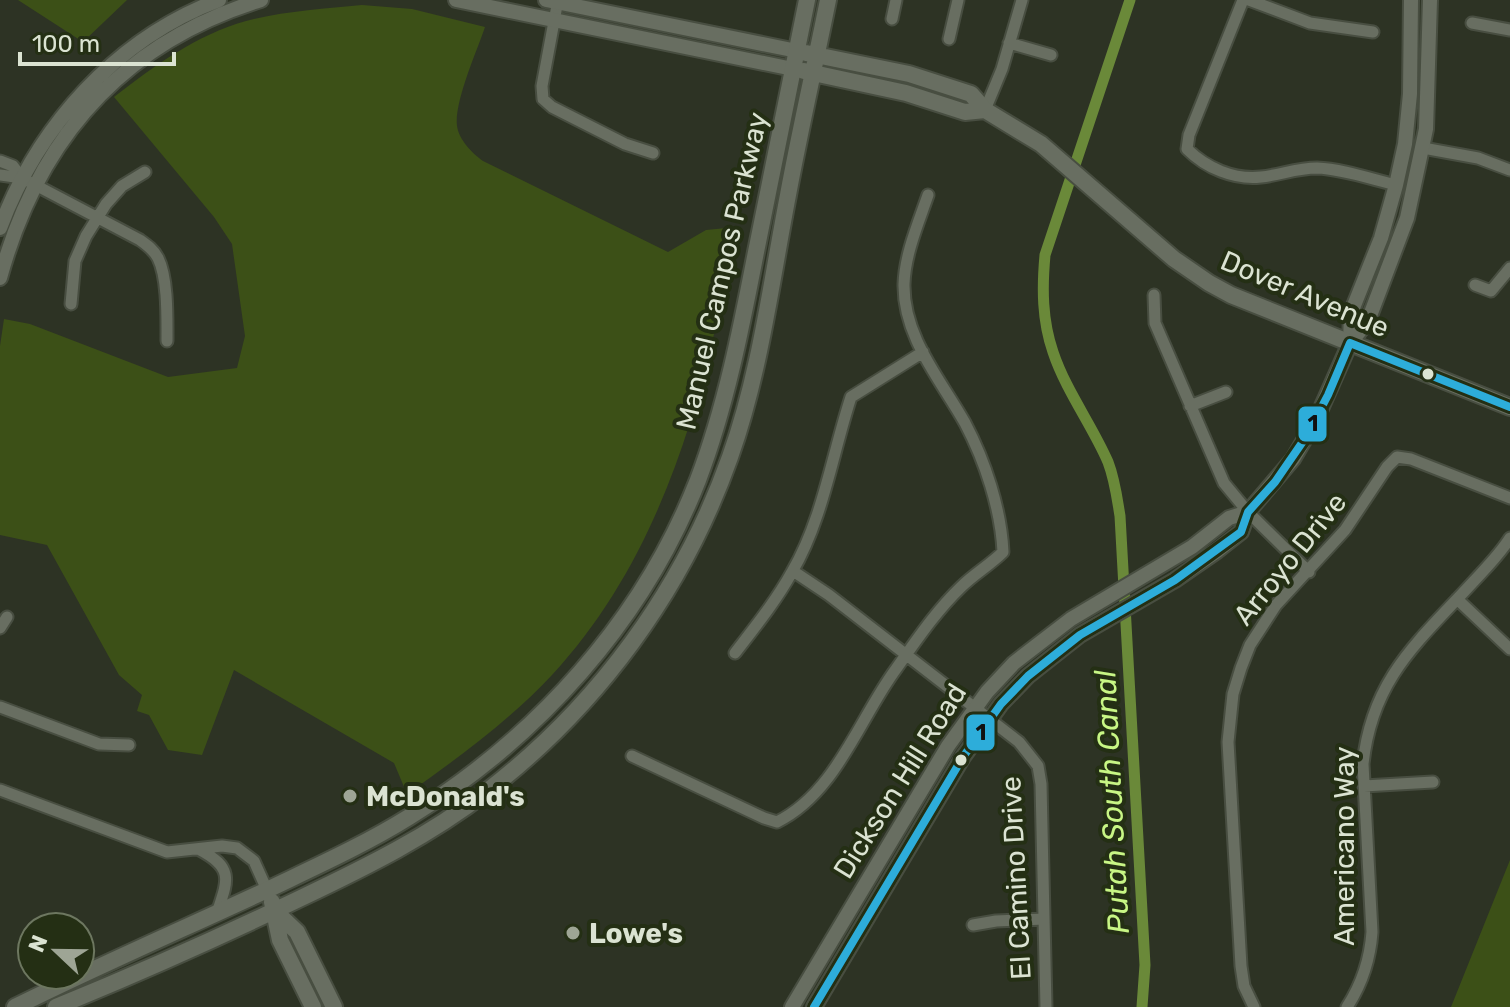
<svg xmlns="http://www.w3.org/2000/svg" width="1510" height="1007" viewBox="0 0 1510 1007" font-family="Rubik,sans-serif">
  <rect width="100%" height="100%" fill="#2d3324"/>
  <path fill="#3c5017" d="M18,0H127L83,42Z
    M362,5L412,9L485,27C477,51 454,102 457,126C459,140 472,153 483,161L668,252L706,230L737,227C732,263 723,298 714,334C685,458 640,580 552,675C509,721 458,758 407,794L394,763L234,670L202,755L168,750L149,715L137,711L142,695L119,675L47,545L0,535V346L4,319L30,324L168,377L237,368L245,336L232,244L214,217L114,97C154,66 196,35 246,21C283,11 324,9 362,5Z
    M1510,860V1007H1451Z"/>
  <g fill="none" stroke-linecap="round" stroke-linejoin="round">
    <path stroke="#6a8939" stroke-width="11" d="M1130,0L1045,255C1042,288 1042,320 1053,352C1066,391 1092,425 1108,462C1115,480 1117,498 1120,516L1145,965L1142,1007"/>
    <defs>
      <path id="minor" d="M558,0L542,86L543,99L552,107L625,144L653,153
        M1243,0L1189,135L1187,149C1206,168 1234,180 1261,177C1280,175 1297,168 1317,168C1343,169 1371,179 1396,185
        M1249,0L1310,23L1373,32
        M892,19L896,0
        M1472,23L1510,30
        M949,39L958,0
        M1009,43L1051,55
        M985,110L1002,69L1022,0
        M1423,148L1478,158L1510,170
        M0,161L13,166L22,178L140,240C147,245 154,250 158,258C168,278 167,318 167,341
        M0,175L22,178
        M1475,285L1491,291L1510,268
        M1154,295L1155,323L1224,483L1248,512L1309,572
        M71,304L75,261L86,236L106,204L122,186L145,172
        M1190,406L1226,392
        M793,571L829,595L1019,742L1038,766L1041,784L1046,1007
        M1457,599L1510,649
        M0,628L7,617
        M735,653C755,627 776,601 792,572C823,519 832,455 851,397L923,352
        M0,707L99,744L129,745
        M632,756L764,818L777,822C836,793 859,719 896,669C916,641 936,611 961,587C974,574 990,565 1003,552C1001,509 985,461 965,423C941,380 903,337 904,284C905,254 918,224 928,195
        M1364,786L1433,782
        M0,790L167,852L222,846L237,848L254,861L267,890
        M200,850C234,868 228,880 217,913
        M973,925L996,921L1044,919
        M1254,1007L1244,986L1241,966L1228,742L1233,694L1241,668L1250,645L1276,605L1345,530L1387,467L1397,457L1411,459L1510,498
        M1347,1007C1362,984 1370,960 1372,932L1363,764C1372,678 1419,641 1474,581C1486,568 1500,554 1510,538"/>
      <path id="tertiary" d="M456,0L793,69
        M546,0L797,51
        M0,228C38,126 116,39 219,0
        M0,278C38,139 121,43 261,0
        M1350,343L1351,313L1381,238L1396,185L1405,144L1410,94L1411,0
        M792,1007L948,746L987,692L1014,663L1071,619L1192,547L1229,518L1248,512L1293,459L1316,420L1350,343L1368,321L1407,218L1426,129L1430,0
        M814,1007L963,757L1001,704L1028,676L1080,635L1175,580L1217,551L1241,532L1248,512"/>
      <path id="secondary" d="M806,53L909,74L971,94L985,110L1041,144L1174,259L1209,283L1231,295L1510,407
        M804,71L906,93L965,112L985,110
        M272,902L280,940L313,1007
        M275,911L297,932L334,1007
        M15,1007C98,966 183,929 267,890C315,867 364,845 409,817C537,738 643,621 698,480C726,406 741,329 756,252C773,168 790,84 807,0
        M56,1007C139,973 220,937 301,898C366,867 429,836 486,792C597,707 683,590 730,457C760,373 771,283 788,195C800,130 815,65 828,0"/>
    </defs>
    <use href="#minor" stroke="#484e41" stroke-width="15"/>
    <use href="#tertiary" stroke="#484e41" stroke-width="18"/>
    <use href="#secondary" stroke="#484e41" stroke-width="20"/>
    <use href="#minor" stroke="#686e61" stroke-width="11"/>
    <use href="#tertiary" stroke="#686e61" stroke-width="14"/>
    <use href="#secondary" stroke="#686e61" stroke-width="16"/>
    <defs>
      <path id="bus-1" d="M814,1007L963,757L1001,704L1028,676L1080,635L1175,580L1241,532L1248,512L1275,482L1306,437L1328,395L1350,343L1510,407"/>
    </defs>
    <use href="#bus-1" stroke="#242f14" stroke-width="14"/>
    <use href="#bus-1" stroke="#2dadda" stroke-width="8"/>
  </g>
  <g fill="#dbe3d2" stroke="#242f14" stroke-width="3">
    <circle cx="1428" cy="374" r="7"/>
    <circle cx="961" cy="760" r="7"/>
  </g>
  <g fill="#9ea595" stroke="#242f14" stroke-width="3">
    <circle cx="350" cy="796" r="8"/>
    <circle cx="573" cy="933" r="8"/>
  </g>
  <g text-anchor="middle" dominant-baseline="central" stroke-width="8" stroke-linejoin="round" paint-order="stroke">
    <g font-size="28" fill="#dbe3d2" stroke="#242f14">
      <text transform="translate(722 271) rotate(-77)">Manuel Campos Parkway</text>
      <text transform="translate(1305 294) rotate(23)">Dover Avenue</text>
      <text transform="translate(1290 559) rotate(-51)">Arroyo Drive</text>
      <text transform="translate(900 781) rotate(-58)">Dickson Hill Road</text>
      <text transform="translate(1344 846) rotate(-90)">Americano Way</text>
      <text transform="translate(1016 878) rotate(-93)">El Camino Drive</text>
    </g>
    <g font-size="28" font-weight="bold" fill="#dbe3d2" stroke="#242f14" text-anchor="start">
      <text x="366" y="796">McDonald's</text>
      <text x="589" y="933">Lowe's</text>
    </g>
    <g font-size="30" font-style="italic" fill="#c8f685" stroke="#242f14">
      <text transform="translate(1112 802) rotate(-93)">Putah South Canal</text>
    </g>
  </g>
  <g stroke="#242f14" stroke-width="3">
    <rect x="1297" y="405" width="31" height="38" rx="8" fill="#2dadda"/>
    <rect x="965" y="713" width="31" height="39" rx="8" fill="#2dadda"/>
  </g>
  <g font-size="22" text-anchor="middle" font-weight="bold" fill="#111">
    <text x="1313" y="431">1</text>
    <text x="981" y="740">1</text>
  </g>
  <g transform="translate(56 951) rotate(292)"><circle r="38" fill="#242f14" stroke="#6d7760" stroke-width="2"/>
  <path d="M0-6L14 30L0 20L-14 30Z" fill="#9ea595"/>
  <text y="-12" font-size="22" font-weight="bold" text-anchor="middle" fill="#dbe3d2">N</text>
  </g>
  <path d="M20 52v12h154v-12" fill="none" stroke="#dbe3d2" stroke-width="4"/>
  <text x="32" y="52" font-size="24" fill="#dbe3d2" stroke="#242f14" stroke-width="6" paint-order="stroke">100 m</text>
</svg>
